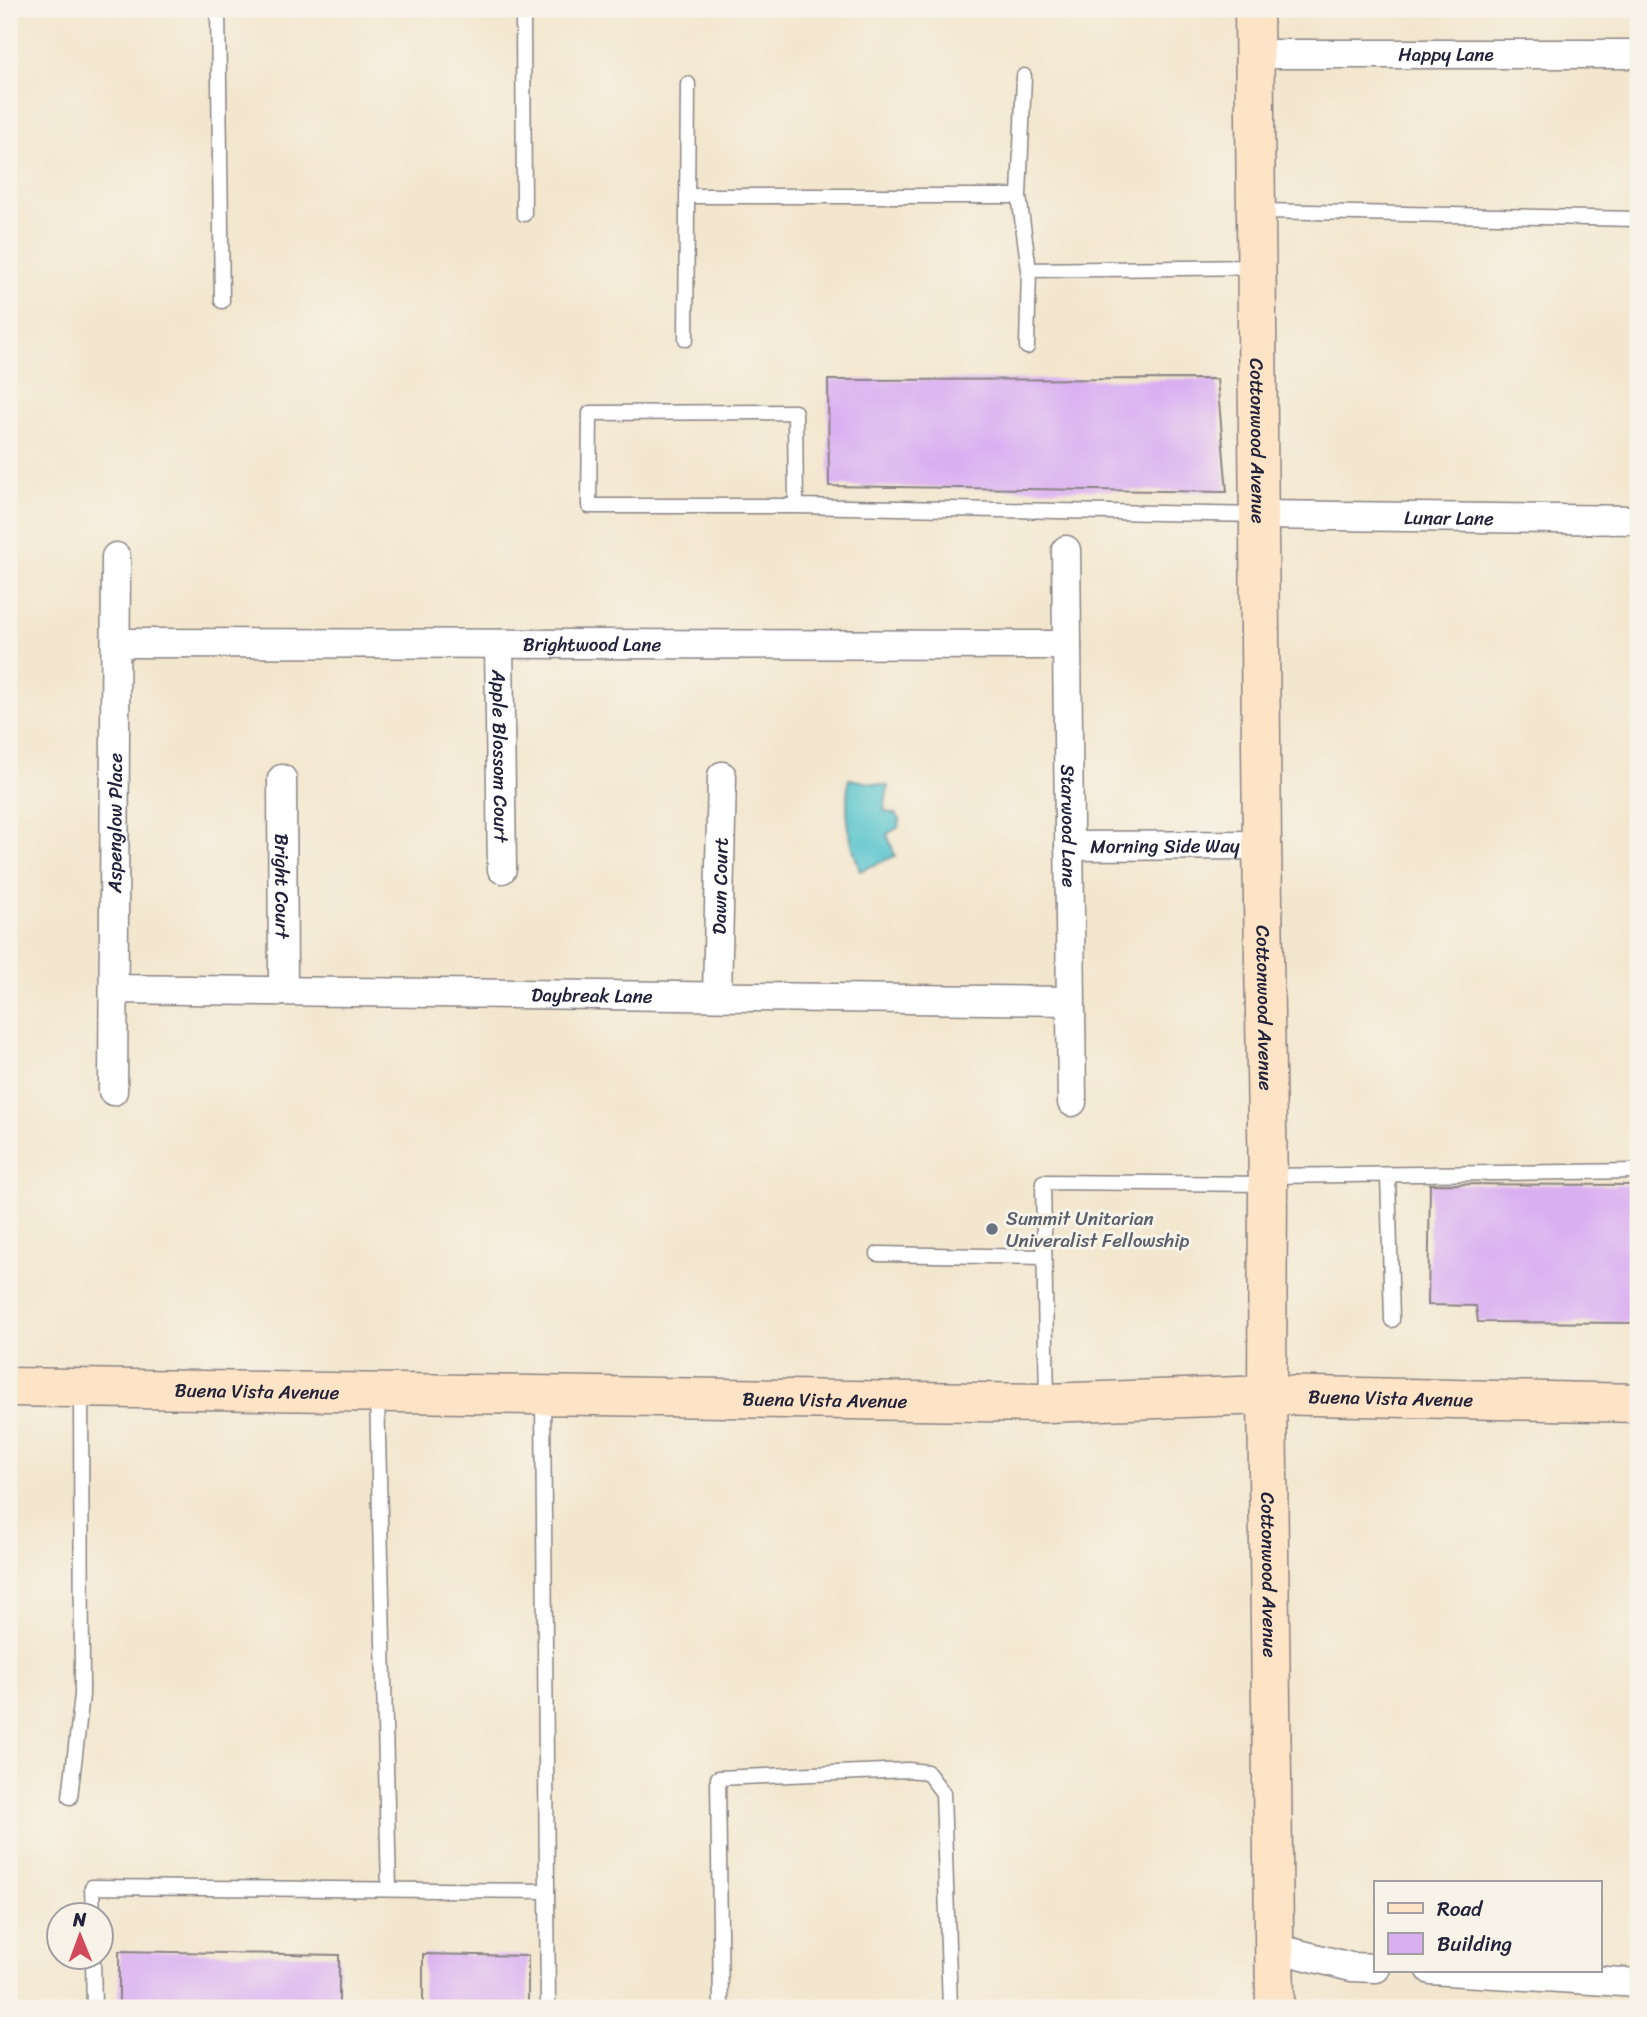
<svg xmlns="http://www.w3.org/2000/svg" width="1647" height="2017" viewBox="0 0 1647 2017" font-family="Sriracha,sans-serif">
  <rect width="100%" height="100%" fill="#f7f3e8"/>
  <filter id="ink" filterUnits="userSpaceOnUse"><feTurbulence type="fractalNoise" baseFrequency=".0143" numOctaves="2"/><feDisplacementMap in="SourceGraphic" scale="14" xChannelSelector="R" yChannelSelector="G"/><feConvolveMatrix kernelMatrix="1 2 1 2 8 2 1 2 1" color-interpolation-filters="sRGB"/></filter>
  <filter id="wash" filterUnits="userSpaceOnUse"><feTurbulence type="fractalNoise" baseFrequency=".00686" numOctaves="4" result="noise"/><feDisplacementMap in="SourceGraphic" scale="28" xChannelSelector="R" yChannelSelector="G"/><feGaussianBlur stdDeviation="1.57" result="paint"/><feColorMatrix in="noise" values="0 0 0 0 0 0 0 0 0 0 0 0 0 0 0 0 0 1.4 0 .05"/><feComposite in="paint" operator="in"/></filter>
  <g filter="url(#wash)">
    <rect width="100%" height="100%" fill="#f3e6ce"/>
    <path fill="#57c4cd" stroke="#3c7384" stroke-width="2" d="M849,779L888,786L884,811L895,814L900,819L899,827L887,834L895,856L860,871C849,839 844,813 849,779Z"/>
    <g id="blocks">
      <path fill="#d9aff2" d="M1217,379L1227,492L829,486L828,380Z
        M1430,1184L1638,1185V1323L1478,1322L1476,1306L1428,1305Z
        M119,1951L339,1955V2008H119Z
        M423,1954L528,1956V2008H423Z"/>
    </g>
  </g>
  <g filter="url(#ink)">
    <use href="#blocks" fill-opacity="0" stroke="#8a8484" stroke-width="2"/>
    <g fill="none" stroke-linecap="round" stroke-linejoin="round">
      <defs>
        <path id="lane" d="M218,9L222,301
          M523,9L524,214
          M1024,76L1019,196L1029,270L1027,347
          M687,196H1019
          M1258,211L1638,219
          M1029,270L1256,267
          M686,339L688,84
          M796,506L795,412L590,413L589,506H796L1259,515
          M1388,1175L1392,1320
          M1269,1176L1638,1171
          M878,1254L1044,1257
          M377,1394L389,1889
          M543,1397L548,2008
          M1047,1402L1043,1182L1268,1184
          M70,1797L82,1695L81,1389
          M93,1916L92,1887L547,1891
          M93,1958L94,2008
          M721,2008L718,1778L908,1770L927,1772L943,1793L950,2008"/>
        <g id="street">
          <path id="s1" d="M1254,54H1638"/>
          <path id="s2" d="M1260,515L1638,520"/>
          <path id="s3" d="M1066,550L1072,1102"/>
          <path id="s4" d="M116,643L1067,645"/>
          <path id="s5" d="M499,644L502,869"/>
          <path id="s6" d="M282,779L283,991"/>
          <path id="s7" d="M1069,846L1262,845"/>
          <path id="s8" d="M114,989L1070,1001"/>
          <path id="s9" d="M717,996L722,776"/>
          <path id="s10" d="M113,1091L116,557"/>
          <path d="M1275,1948L1351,1967L1376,1968"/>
          <path d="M1431,1970L1638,1983"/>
        </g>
        <g id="secondary">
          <path id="s11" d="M1254,9L1262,845L1268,1184L1267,1395L1275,2008"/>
          <path id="s12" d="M9,1387L1047,1403L1267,1395L1638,1403"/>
        </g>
      </defs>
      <use href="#lane" stroke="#8a8484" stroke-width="17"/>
      <use href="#street" stroke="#8a8484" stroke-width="31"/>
      <use href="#secondary" stroke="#8a8484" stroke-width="41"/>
      <use href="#lane" stroke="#fff" stroke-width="14"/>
      <use href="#street" stroke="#fff" stroke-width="28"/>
      <use href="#secondary" stroke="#fee4c6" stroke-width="38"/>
    </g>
  </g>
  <circle fill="#6b7280" stroke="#f7f3e8" stroke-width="2.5" cx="992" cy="1229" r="7"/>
  <g text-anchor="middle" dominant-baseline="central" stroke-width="6" stroke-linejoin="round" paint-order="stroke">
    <g font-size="19" fill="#22223b" stroke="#f7f3e8">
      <text stroke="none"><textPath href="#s1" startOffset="192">Happy Lane</textPath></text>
      <text stroke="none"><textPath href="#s11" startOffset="432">Cottonwood Avenue</textPath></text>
      <text stroke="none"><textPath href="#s2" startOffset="189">Lunar Lane</textPath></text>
      <text stroke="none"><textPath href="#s4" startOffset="476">Brightwood Lane</textPath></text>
      <text stroke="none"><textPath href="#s5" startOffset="112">Apple Blossom Court</textPath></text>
      <text stroke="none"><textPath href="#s10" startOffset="268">Aspenglow Place</textPath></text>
      <text stroke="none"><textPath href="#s3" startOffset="276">Starwood Lane</textPath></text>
      <text stroke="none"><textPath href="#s7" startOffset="96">Morning Side Way</textPath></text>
      <text stroke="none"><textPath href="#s6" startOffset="107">Bright Court</textPath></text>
      <text stroke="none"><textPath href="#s9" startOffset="110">Dawn Court</textPath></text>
      <text stroke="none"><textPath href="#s8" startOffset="478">Daybreak Lane</textPath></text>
      <text stroke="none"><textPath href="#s11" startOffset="999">Cottonwood Avenue</textPath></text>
      <text stroke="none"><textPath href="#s12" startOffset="248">Buena Vista Avenue</textPath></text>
      <text stroke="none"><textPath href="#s12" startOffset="1382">Buena Vista Avenue</textPath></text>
      <text stroke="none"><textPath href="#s12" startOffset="816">Buena Vista Avenue</textPath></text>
      <text stroke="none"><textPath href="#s11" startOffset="1566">Cottonwood Avenue</textPath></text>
    </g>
    <g font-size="19" fill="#5b616d" stroke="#f7f3e8" text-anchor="start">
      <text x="1006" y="1218">Summit Unitarian<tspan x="1006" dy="22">Univeralist Fellowship</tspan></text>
    </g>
  </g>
  <rect width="1647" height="2017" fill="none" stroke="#f7f3e8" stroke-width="35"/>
  <rect x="1374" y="1881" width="228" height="91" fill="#f7f3e8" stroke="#a29fa3" stroke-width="2"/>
  <rect x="1388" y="1903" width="35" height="10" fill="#fee4c6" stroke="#a29fa3" stroke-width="2"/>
  <text x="1437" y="1916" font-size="21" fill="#22223b">Road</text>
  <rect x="1388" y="1933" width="35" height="21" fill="#d9aff2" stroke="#a29fa3" stroke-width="2"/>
  <text x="1437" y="1951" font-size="21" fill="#22223b">Building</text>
  <g transform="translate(80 1936) rotate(359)"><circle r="33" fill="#f7f3e8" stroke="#a29fa3" stroke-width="2"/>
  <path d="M0-5L12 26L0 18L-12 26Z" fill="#d1495b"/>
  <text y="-10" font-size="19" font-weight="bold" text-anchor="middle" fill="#22223b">N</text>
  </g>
</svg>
